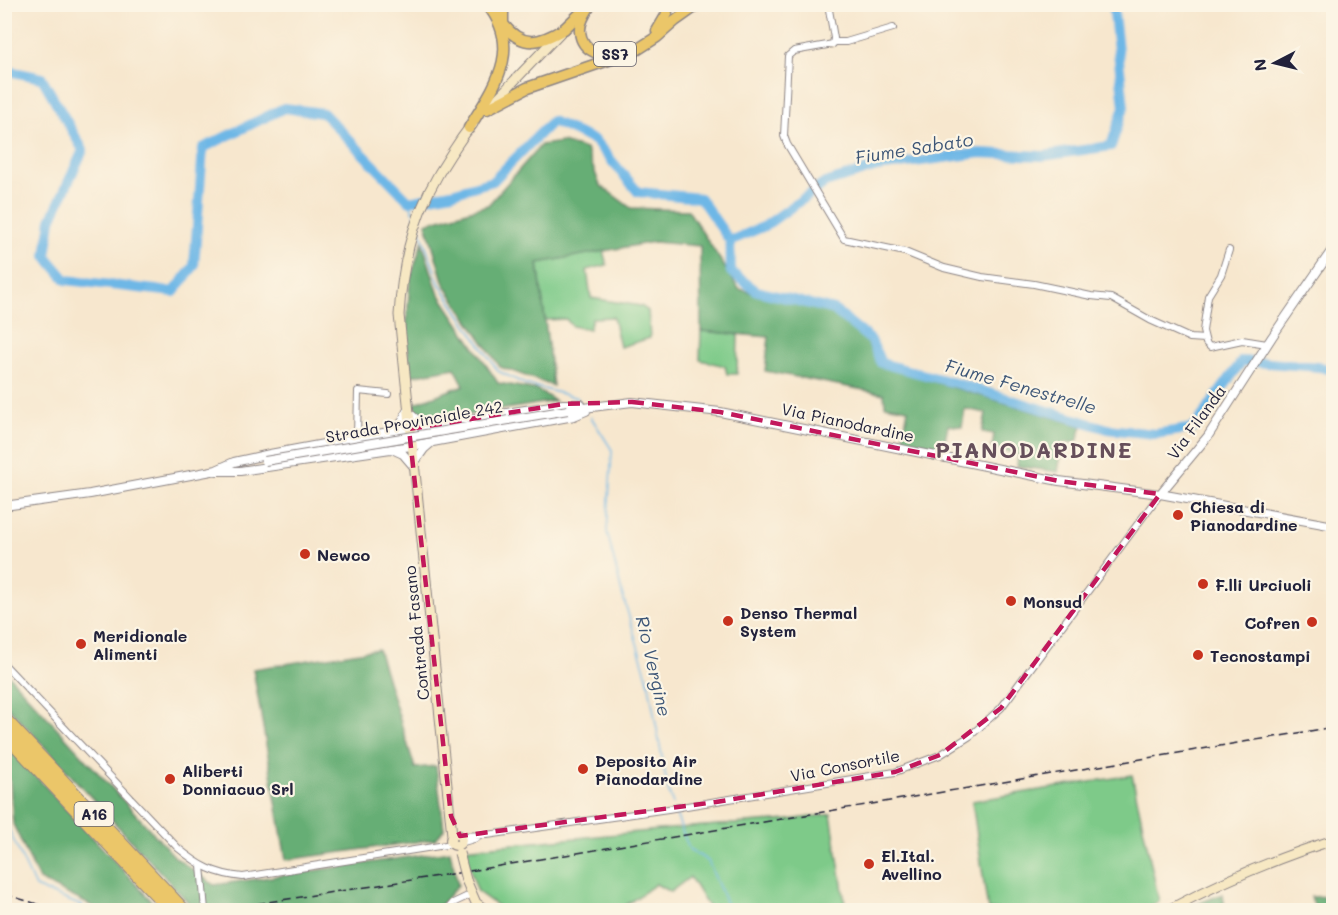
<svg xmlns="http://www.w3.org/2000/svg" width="1338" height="915" viewBox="0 0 1338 915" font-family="Mali,sans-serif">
  <rect width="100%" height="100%" fill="#fcf5e5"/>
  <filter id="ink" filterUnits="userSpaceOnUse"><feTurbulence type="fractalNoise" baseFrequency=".0167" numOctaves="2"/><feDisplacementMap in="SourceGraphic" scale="12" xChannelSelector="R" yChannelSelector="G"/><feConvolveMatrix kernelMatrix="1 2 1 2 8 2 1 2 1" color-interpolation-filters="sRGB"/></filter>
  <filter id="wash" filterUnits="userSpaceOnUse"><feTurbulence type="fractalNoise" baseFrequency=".008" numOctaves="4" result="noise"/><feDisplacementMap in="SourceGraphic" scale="24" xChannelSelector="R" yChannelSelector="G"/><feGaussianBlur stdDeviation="1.35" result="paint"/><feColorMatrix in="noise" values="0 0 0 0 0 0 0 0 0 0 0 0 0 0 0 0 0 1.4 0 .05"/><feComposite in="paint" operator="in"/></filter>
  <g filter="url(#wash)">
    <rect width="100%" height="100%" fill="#f7e7ce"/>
    <path fill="#7eca89" stroke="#507662" stroke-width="1.5" d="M603,251L607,265L587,270L591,298L641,306L648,311L650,338L620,347L613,317L592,318L589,329L572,326L566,319L545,320L538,263Z
      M701,331L738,334L737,374H727L725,366L700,360Z
      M1132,775L1159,901L1146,910H988L972,801Z
      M831,814L846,910H710L690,877L670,892L656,884L619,910H503L478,892L463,849L691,827L789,820Z"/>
    <path fill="#66ae75" stroke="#446858" stroke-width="1.5" d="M562,142L586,149L600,185L631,208L688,210L739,289L832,313L865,339L879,365L1082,426L1077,442L1063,443L1058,472L1017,466L1018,454L992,448L994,434L982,432L986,413L965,409L962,427L948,425L943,451L902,443L908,409L885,405L884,394L765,371L769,337L701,331L700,246L654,242L538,263L553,386L500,367L444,284L426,223L488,205L541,145Z
      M422,242L438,292L498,383L538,390L555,401L427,422L414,415L413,404L464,385L455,368L410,376L406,332L410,280Z
      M378,649L415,768L436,766L444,829L436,839L286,860L253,669Z
      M5,671L175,857L214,885L450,851L458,885L436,910H195L5,704Z
      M4,743H5L160,910H95L92,906L39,880L13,824L10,781L5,774Z
      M1223,894L1225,910H1180H1181Z
      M1333,896V910H1316L1311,897Z"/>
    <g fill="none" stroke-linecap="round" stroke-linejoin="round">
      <path stroke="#6eb7e6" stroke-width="1.5" d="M409,201L415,216
        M419,226L439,283L498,371L525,384L578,398
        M591,417L612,450L607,532L622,593L648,680L668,790L673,804
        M4,784L8,828L35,887L82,906L85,910
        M675,812L689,849L708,861L729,910"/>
      <path stroke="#6eb7e6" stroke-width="10" d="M4,70L42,78L83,150L51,220L46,256L66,280L174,292L194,266L203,148L284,108L323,113L409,201L452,193L493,181L552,121L595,141L638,192L700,198L730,241L765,226L825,183L877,167L980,153L1043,156L1111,146L1124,107L1113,4
        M730,241L731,272L757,291L834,310L871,340L881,363L966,386L1108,429L1155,434L1194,428L1242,361L1320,367L1334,371"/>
    </g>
  </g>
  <g filter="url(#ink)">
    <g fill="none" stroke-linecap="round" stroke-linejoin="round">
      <defs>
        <path id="minor" d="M828,4L834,38L833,44L794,51L788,56L784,136L787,144L844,239L905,252L944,268L982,277L1034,284L1091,296L1111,298L1150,320L1190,338L1205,339
          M835,42H846L893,28
          M1229,250L1221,275L1208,296L1203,331L1206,343L1210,347L1242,340L1267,344
          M357,437L358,391L388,394
          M4,664L178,848C200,866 214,874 243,877L452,844
          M460,836L487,835L668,809L895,772L940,755L970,736L1001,708L1160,494
          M460,843L477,838
          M201,866L205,910
          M447,910L453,903L472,894"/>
        <path id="tertiary" d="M568,410L632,402L720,412L1059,481L1160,494L1334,526
          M394,431L401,424L407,411L424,426
          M392,449L403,454L415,468
          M414,463L424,449L431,443
          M214,471L234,462L270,454L394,431L563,404H581
          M217,471H240L411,446L574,416L586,411
          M1160,494L1208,436L1272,337L1334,247
          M4,506L90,494L217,470"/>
        <path id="secondary" d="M491,105L560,33
          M450.5 840a5.5 5.5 0 1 1 11 0a5.5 5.5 0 1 1-11 0Z
          M452,835L399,315C403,253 416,206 451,154C458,144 464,133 473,124
          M466,880L476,903L486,910
          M1168,910C1221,882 1276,858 1334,840"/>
        <path id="primary" d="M564,29L587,7"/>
        <path id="trunk" d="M503,4V24C523,49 540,43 564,29
          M591,4C586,12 579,22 580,32C582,51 602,58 617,53
          M657,31L667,14L666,4
          M487,109L527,88L635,51L657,37L675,21L699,4
          M469,128C494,87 524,49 487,4"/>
        <path id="motorway" d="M4,718L184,910
          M4,733L170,910"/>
      </defs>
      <use href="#minor" stroke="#8c8484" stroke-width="8"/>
      <use href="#tertiary" stroke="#8c8484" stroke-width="10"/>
      <use href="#secondary" stroke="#8c8484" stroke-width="11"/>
      <use href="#primary" stroke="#8c8484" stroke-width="13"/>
      <use href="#trunk" stroke="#8c8484" stroke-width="13"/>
      <use href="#motorway" stroke="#8c8484" stroke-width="14"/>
      <use href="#minor" stroke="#fff" stroke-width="6"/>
      <use href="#tertiary" stroke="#fff" stroke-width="8"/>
      <use href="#secondary" stroke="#f7e8c3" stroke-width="9"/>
      <use href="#primary" stroke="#ebc669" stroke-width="10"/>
      <use href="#trunk" stroke="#ebc669" stroke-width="10"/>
      <use href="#motorway" stroke="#ebc669" stroke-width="12"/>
      <path stroke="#22223b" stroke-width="1.5" stroke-dasharray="9 4.5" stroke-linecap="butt" d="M4,894L57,910
        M216,910L451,874L1334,727"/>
      <defs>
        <path id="tertiary-bridge" d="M265,461L568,410"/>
        <path id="secondary-bridge" d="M459,853L466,880"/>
      </defs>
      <use href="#tertiary-bridge" stroke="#8c8484" stroke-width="10" stroke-linecap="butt"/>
      <use href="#secondary-bridge" stroke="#8c8484" stroke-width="11" stroke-linecap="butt"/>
      <use href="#tertiary-bridge" stroke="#fff" stroke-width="8"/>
      <use href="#secondary-bridge" stroke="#f7e8c3" stroke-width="9"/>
    </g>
  </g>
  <path fill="none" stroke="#c2185b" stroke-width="4.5" stroke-dasharray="12 8" stroke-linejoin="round" d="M632,402L720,412L1059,481L1160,494L1001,708L940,755L895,772L716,802L460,836L451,816L409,429L563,404Z"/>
  <g fill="#c8321e" stroke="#fcf5e5" stroke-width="2">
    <circle cx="1178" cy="515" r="6"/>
    <circle cx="305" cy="554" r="6"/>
    <circle cx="1203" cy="584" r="6"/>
    <circle cx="1011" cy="601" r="6"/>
    <circle cx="728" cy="621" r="6"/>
    <circle cx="1312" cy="622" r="6"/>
    <circle cx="81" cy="644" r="6"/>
    <circle cx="1198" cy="655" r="6"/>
    <circle cx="583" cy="769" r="6"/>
    <circle cx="170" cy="779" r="6"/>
    <circle cx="869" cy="864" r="6"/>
  </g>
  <g text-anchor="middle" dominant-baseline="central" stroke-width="4.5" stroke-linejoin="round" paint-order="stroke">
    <g fill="#fcf5e5" stroke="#63616e" stroke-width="1.5">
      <rect x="594" y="42" width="42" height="24" rx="4.5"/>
      <rect x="74.5" y="802" width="39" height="24" rx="4.5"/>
    </g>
    <g font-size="15" font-weight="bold" fill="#22223b">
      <text x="615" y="54">SS7</text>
      <text x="94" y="814">A16</text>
    </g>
    <g font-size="16" fill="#22223b" stroke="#fcf5e5">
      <text transform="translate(414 421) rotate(-10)">Strada Provinciale 242</text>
      <text transform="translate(848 422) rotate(12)">Via Pianodardine</text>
      <text transform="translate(1196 422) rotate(-54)">Via Filanda</text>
      <text transform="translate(416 633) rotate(-96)">Contrada Fasano</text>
      <text transform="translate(845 765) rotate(-11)">Via Consortile</text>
    </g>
    <g font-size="16" font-weight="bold" fill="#22223b" stroke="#fcf5e5" text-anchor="start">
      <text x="1190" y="506">Chiesa di<tspan x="1190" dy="18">Pianodardine</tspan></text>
      <text x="317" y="554">Newco</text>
      <text x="1215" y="584">F.lli Urciuoli</text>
      <text x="1023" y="601">Monsud</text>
      <text x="740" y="612">Denso Thermal<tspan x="740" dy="18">System</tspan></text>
      <text x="1300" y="622" text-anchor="end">Cofren</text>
      <text x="93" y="635">Meridionale<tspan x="93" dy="18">Alimenti</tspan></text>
      <text x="1210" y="655">Tecnostampi</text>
      <text x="595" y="760">Deposito Air<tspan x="595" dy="18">Pianodardine</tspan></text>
      <text x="182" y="770">Aliberti<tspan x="182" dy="18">Donniacuo Srl</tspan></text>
      <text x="881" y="855">El.Ital.<tspan x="881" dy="18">Avellino</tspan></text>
    </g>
    <g font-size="18" font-style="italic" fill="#3d5677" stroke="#fcf5e5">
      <text transform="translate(914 148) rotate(-9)">Fiume Sabato</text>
      <text transform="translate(1021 386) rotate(16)">Fiume Fenestrelle</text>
      <text transform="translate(654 666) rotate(77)">Rio Vergine</text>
    </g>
    <g font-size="22" font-weight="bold" letter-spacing="1.5" fill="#664f5b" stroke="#fcf5e5">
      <text x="1034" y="449">PIANODARDINE</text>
    </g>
  </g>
  <rect width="1338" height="915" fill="none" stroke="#fcf5e5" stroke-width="24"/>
  <g transform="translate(1275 63) rotate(263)" stroke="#fcf5e5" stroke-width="4.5" paint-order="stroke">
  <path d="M0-4.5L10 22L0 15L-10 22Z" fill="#22223b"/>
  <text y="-9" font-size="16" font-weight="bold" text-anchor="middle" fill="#22223b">N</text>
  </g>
</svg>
